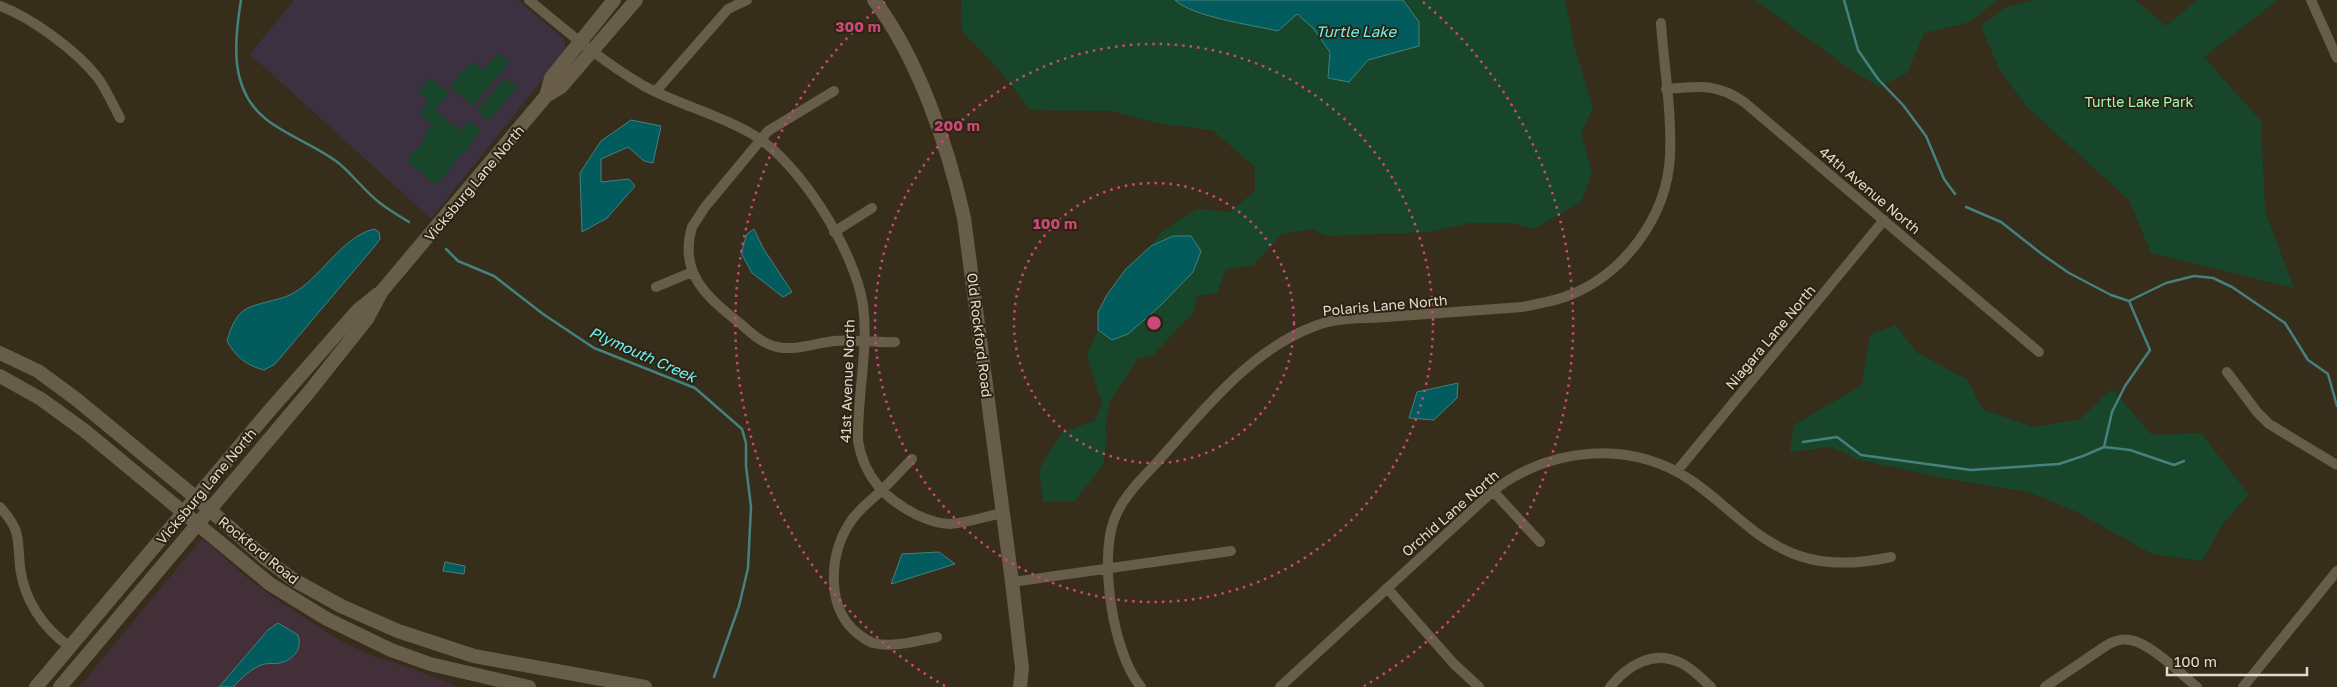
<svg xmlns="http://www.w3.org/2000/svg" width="2337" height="687" viewBox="0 0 2337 687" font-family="'Golos Text',sans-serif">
  <rect width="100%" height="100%" fill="#362d1b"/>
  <path fill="#422f37" d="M202,538L251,581L280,602L343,642L373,656L408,667L459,687H79Z"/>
  <path fill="#3c3140" d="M294,0H518L564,39L566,50L431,219L250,54Z"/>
  <path fill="#18462a" d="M961,0H1565L1575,48L1593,108L1581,133L1592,172L1581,202L1534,229L1511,223H1469L1429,232L1326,236L1313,229L1282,234L1253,265L1226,269L1217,293L1197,296L1194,312L1152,356L1138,358L1110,401L1105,427L1107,435L1103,465L1074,502H1043L1039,470L1061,433L1094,421L1103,402L1098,392L1087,355L1109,304L1162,231L1197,209L1230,212L1255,191V167L1212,130L1157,123L1111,111L1030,110L1001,72L962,31Z
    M1755,0H1998L1970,22L1924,33L1907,73L1879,87L1847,67Z
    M2035,0H2136L2166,26L2197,0H2278L2204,57L2261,121L2265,211L2294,288L2151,253L2129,200L2026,106L1998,67L1981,26L2005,7Z
    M498,53L509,62L473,106L450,87L469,64L471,66L475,62L484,70Z
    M430,78L449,93L435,110L460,131L469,121L481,131L439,182L434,184L407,161L425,139L423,136L432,125L421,116L423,114L420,112L429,101L418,92Z
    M505,78L517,88L489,121L477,111Z
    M1896,325L1916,352L1968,380L1982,409L2033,427L2080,419L2112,389L2152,435L2201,433L2249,495L2224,522L2202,561L2152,554L2075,511L2028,492L1943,478L1857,459L1831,447L1790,452L1794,425L1862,385L1870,335Z"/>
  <path fill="#025b5c" stroke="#45817f" d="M1175,0H1403L1419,22V46L1368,60L1349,82L1328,78L1330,52L1313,28L1297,14L1278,31C1252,25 1193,17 1175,0Z
    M631,120L661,126L653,163L644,161L628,147L601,159V182L629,179L635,186L607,218L582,232L580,173L601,141Z
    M374,229L379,232L380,239L374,247L275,364L264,370C247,366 235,356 227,341C230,331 234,318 243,311C254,303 277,301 290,295C321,279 341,237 374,229Z
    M754,229L763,248L792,292L783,297L752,273L741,253L747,234Z
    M1173,236H1191L1201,251L1193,272L1160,306L1128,334L1112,340L1098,330V312L1107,295L1125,270L1151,246Z
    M1458,383L1457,398L1434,420L1409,418L1417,392Z
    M939,552L955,564L891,584L902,554Z
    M445,562L465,566L464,574L443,571Z
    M278,623L298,635C302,647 296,658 283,662C276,665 269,662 261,665C249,670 242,678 233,687H219L268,630Z"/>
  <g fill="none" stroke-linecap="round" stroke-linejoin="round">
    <path stroke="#45817f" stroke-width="2.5" d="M241,0C234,42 229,91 267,120C288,136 314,145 336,161C352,173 364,191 380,203C389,210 399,216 409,222
      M1844,0L1858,50L1878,79L1903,105L1926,136L1944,179L1955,194
      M1966,207L2001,222L2043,255L2069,273L2111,295L2129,301L2166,283L2194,276L2213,278L2232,287L2285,323L2308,360L2328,374L2337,406
      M446,249L458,261L494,276L543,314L594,348L695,388L742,429L746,443V466L751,507L748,568L739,606L714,677
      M1803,442L1837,437L1861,455L1971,470L2059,464L2083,456L2104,447L2112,412L2125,386L2150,350L2129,301
      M2104,447L2130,450L2174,465L2184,461"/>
    <path stroke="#675d49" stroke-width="10" d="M529,0C566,31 603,62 644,86C679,105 718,114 752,134C799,161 855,251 863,305C869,348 857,396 858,441C864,477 885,499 917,515C928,520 938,524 950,524C967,523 986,516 1003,513
      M2311,0L2337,58
      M0,6C32,18 77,51 98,78C107,91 113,105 120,118
      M1666,89C1698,86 1717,83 1744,102L2039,352
      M656,91L728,9L747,0
      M834,91L768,131L705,207L692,227C678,274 708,298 742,325C752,334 763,344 777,347C796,351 815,343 834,341C853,339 875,343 895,342
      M834,232L872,208
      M656,287L692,272
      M2227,372L2257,412L2269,424L2337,465
      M912,459C902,469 893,479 883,489C871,501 858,509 849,524C829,556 826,608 857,633C862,637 868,641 873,643C894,648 917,641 937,637
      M1677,471L1884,220
      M1493,491L1540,542
      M0,507C22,532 17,538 20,567C24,600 43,628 70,647
      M1012,582L1231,551
      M1387,588L1454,664L1479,687
      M1141,687C1113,654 1099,561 1114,520C1122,497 1143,478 1159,460C1204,410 1250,350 1315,326C1337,317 1363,319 1386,317C1431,314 1477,310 1522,307C1538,304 1555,301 1570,295C1625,273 1667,216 1670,156C1672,112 1664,67 1661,23
      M1280,687L1493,491C1550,447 1630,439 1692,481C1723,502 1748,532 1783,549C1816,566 1855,565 1891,557
      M1610,687C1627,666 1653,649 1681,663C1692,668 1702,679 1711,687
      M2045,687L2107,645C2114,641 2121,638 2130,640C2150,643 2180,673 2197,687
      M2243,687L2337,571"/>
    <path stroke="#675d49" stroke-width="14" d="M874,0C918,58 948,146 964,218L1012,582L1022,668L1020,687
      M546,96L551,78L614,0
      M0,353L38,371L76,399L195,497L267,560L294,580L341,606L398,631L474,656L645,687
      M0,376L41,399L85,431L270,584L327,619L391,650L430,664L529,687
      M36,687L270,410L357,311L378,294
      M60,687L309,392L367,319L382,291L546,96L561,87L636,0"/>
  </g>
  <g fill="none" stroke="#ca4978" stroke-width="2.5" stroke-dasharray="2.5 5">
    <circle cx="1154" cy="323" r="140"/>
    <circle cx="1154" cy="323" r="279"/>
    <path d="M945 686A419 419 0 0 1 885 2M1423 2A419 419 0 0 1 1364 686"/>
  </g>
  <g text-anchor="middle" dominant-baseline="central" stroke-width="4" stroke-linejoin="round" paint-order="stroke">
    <g font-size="14" fill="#9ef8bb" stroke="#2c2311">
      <text x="2139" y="101">Turtle Lake Park</text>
    </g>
    <g font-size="14" fill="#e1dbd0" stroke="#2c2311">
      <text transform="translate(474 183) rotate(-50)">Vicksburg Lane North</text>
      <text transform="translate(1870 190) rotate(40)">44th Avenue North</text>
      <text transform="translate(1385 305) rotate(-5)">Polaris Lane North</text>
      <text transform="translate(980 335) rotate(83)">Old Rockford Road</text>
      <text transform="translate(1770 337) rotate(-50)">Niagara Lane North</text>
      <text transform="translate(847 381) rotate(-88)">41st Avenue North</text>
      <text transform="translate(206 486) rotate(-50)">Vicksburg Lane North</text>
      <text transform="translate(1450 513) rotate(-41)">Orchid Lane North</text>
      <text transform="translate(259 550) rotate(39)">Rockford Road</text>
    </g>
    <g font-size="15" font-style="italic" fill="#68f3f5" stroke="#2c2311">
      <text x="1356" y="31">Turtle Lake</text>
      <text transform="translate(643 354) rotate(24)">Plymouth Creek</text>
    </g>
  </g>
  <circle cx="1154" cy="323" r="8" fill="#ca4978" stroke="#2c2311" stroke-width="2.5"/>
  <g font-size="15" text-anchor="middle" font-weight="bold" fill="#ca4978" stroke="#2c2311" stroke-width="4" stroke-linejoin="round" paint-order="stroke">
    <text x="858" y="32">300 m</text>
    <text x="957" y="131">200 m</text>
    <text x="1055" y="229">100 m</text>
  </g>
  <path d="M2167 667v8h140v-8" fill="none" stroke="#e1dbd0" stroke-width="2.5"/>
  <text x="2174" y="667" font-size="15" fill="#e1dbd0" stroke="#2c2311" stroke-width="4" paint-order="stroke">100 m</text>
</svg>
